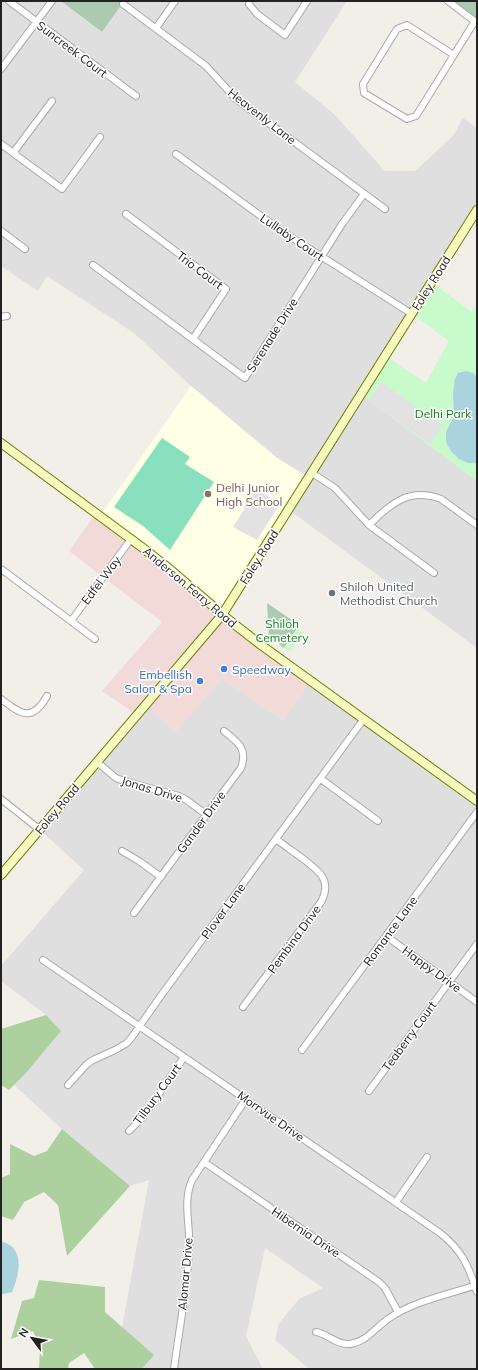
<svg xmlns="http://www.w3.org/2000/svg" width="478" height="1370" viewBox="0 0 478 1370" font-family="Mulish,sans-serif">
  <rect width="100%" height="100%" fill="#f2efe9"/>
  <path fill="#e0dfdf" d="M1,1H61L102,32L123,1H347L295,82L334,114L385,171H415L453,136L463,118L477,128V210L361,394L477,481V648L289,510L309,477L277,458L191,386L134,333L47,276L38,291L1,266Z
    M222,678L283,720L310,681L477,801V1369H309L275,1340L279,1323L299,1299L323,1288L265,1248L246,1336L263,1369H117L122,1327L149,1180L130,1186L62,1129L14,1085L25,1074L46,1015L1,981V966L84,870L39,829L146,704L176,731Z"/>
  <path fill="#f2dad9" d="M96,513L310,681L283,720L222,678L176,731L146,705L137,715L102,691L162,622L69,551Z"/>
  <path fill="#ffffe5" d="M191,386L277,458L309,478L222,615L100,516Z"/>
  <path fill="#add19e" d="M46,1015L61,1031L25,1074L9,1090L1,1085V1029Z
    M62,1129L130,1186L67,1256L58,1205L44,1192L24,1202L13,1220L1,1216V1178L10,1174V1144L34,1156L47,1151Z
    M39,1280L105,1287V1312L154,1355L142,1369H95L84,1353L69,1363L68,1369H39L40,1346L33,1331L11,1339L22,1301L34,1298Z"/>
  <path fill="#aacbaf" d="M61,1H124L102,32Z
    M448,1H477V23Z
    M267,603L299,625L284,648L269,636Z"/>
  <path fill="#c8facc" d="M431,282L471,311L477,304V481L361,394L385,356L426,383L449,341L412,314Z
    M297,629L304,633L290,652L284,648Z"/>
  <path fill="#88e0be" d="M162,438L190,457L185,464L214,482L170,550L143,526L114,507Z"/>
  <path fill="#e2e2e2" d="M381,382L443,425L430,444L370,401L371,397Z
    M257,489L280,504L257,540L233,527Z"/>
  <path fill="#aad3df" d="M466,371L473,373L477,377V463H468L459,459L450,450L446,442V432L454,416L453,394L455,379L458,373Z
    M1,1241C5,1243 12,1245 14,1249C23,1261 17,1280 12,1292L4,1294H1Z"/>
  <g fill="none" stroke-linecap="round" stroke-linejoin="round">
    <defs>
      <path id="street" d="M9,1L136,96
        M448,1L477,23
        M123,4L206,66L236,99L385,209
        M249,4L257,14L285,35L307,1
        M156,28L175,1
        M454,55L407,25L397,29L363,84L364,93L407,119L416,116L475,21
        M1,69L52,1
        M1,144L62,189L100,137
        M13,153L52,101
        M176,154L280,230L412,314
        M126,214L226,289L193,339
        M1,231L25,249
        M93,265L245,378L342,224L364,194
        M1,317L7,316
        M312,473L335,488L369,525L434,573
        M369,525C391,504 408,487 441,499L477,525
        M1,569L95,639
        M71,621L131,539
        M1,699C21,714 32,723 47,696
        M97,762L116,778L124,781L179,796L185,799L207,815
        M321,779L378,821
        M1,799L39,829
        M122,851L139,861L161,877
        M134,913L241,768C248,749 238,742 224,731
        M386,936L477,1002
        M43,960L440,1233C462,1250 469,1267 477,1292
        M243,1007L321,902C333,880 318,870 302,858C294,852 285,846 276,839
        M302,1050L477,812
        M68,1085L87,1064L93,1060L115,1050L127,1043L132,1037L160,997L363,720
        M369,1091L477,944
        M129,1131L143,1117L184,1057
        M204,1162L379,1282L385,1288L398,1312
        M396,1202L427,1157
        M316,1332C328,1334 336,1345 350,1344C366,1342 375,1328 388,1319C411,1302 449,1294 477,1285
        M174,1369C179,1330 187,1290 189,1250C191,1226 182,1203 192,1180L246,1099"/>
      <path id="secondary" d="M1,443L143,548L172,571L229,620L261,645L477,801
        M1,875L222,615L477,210"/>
    </defs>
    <use href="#street" stroke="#a9a9a9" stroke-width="8"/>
    <use href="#secondary" stroke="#707d05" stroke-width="10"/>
    <use href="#street" stroke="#fff" stroke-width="6"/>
    <use href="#secondary" stroke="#f7fabf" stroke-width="8"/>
  </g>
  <circle fill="#8d6e63" stroke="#fff" stroke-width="1.5" cx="208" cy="494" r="4"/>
  <circle fill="#6b7280" stroke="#fff" stroke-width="1.5" cx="332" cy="593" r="4"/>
  <g fill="#3f7fe0" stroke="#fff" stroke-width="1.5">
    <circle cx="224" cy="669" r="4"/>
    <circle cx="200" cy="681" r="4"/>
  </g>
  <g text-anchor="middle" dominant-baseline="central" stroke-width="3" stroke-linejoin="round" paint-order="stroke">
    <g font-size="12" fill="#222" stroke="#fff">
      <text transform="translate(72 49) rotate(37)">Suncreek Court</text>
      <text transform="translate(262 116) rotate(38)">Heavenly Lane</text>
      <text transform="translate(292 237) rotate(34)">Lullaby Court</text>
      <text transform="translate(200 270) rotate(37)">Trio Court</text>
      <text transform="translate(431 283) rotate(-58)">Foley Road</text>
      <text transform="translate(272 335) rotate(-58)">Serenade Drive</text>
      <text transform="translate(259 557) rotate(-58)">Foley Road</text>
      <text transform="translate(101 580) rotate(-53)">Edfel Way</text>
      <text transform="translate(190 587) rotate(40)">Anderson Ferry Road</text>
      <text transform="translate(152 789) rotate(17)">Jonas Drive</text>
      <text transform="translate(57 809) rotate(-50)">Foley Road</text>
      <text transform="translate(201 822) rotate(-54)">Gander Drive</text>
      <text transform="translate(223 911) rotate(-54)">Plover Lane</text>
      <text transform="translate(390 931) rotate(-54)">Romance Lane</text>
      <text transform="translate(294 939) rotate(-54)">Pembina Drive</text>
      <text transform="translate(432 969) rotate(36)">Happy Drive</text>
      <text transform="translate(409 1036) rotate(-54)">Teaberry Court</text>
      <text transform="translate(157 1094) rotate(-54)">Tilbury Court</text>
      <text transform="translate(271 1116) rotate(35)">Morrvue Drive</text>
      <text transform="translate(306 1232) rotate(34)">Hibernia Drive</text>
      <text transform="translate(185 1274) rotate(-85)">Alomar Drive</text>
    </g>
    <g font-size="12" fill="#0c8416" stroke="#fff">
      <text x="443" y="413">Delhi Park</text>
      <text x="282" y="623">Shiloh<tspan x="282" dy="14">Cemetery</tspan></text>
    </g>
    <g font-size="12" fill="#785e54" stroke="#fff" text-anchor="start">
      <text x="216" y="487">Delhi Junior<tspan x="216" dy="14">High School</tspan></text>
    </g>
    <g font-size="12" fill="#5b616d" stroke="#fff" text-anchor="start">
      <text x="340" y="586">Shiloh United<tspan x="340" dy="14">Methodist Church</tspan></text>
    </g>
    <g font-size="12" fill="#366cbe" stroke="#fff" text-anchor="start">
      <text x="232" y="669">Speedway</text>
      <text x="192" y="674" text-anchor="end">Embellish<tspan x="192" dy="14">Salon &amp; Spa</tspan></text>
    </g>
  </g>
  <rect width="478" height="1370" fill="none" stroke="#222222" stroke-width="4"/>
  <g transform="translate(32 1338) rotate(302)" stroke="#ffffff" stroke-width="3" paint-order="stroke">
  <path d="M0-3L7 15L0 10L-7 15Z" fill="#222222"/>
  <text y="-6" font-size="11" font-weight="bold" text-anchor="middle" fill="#222222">N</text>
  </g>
</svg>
